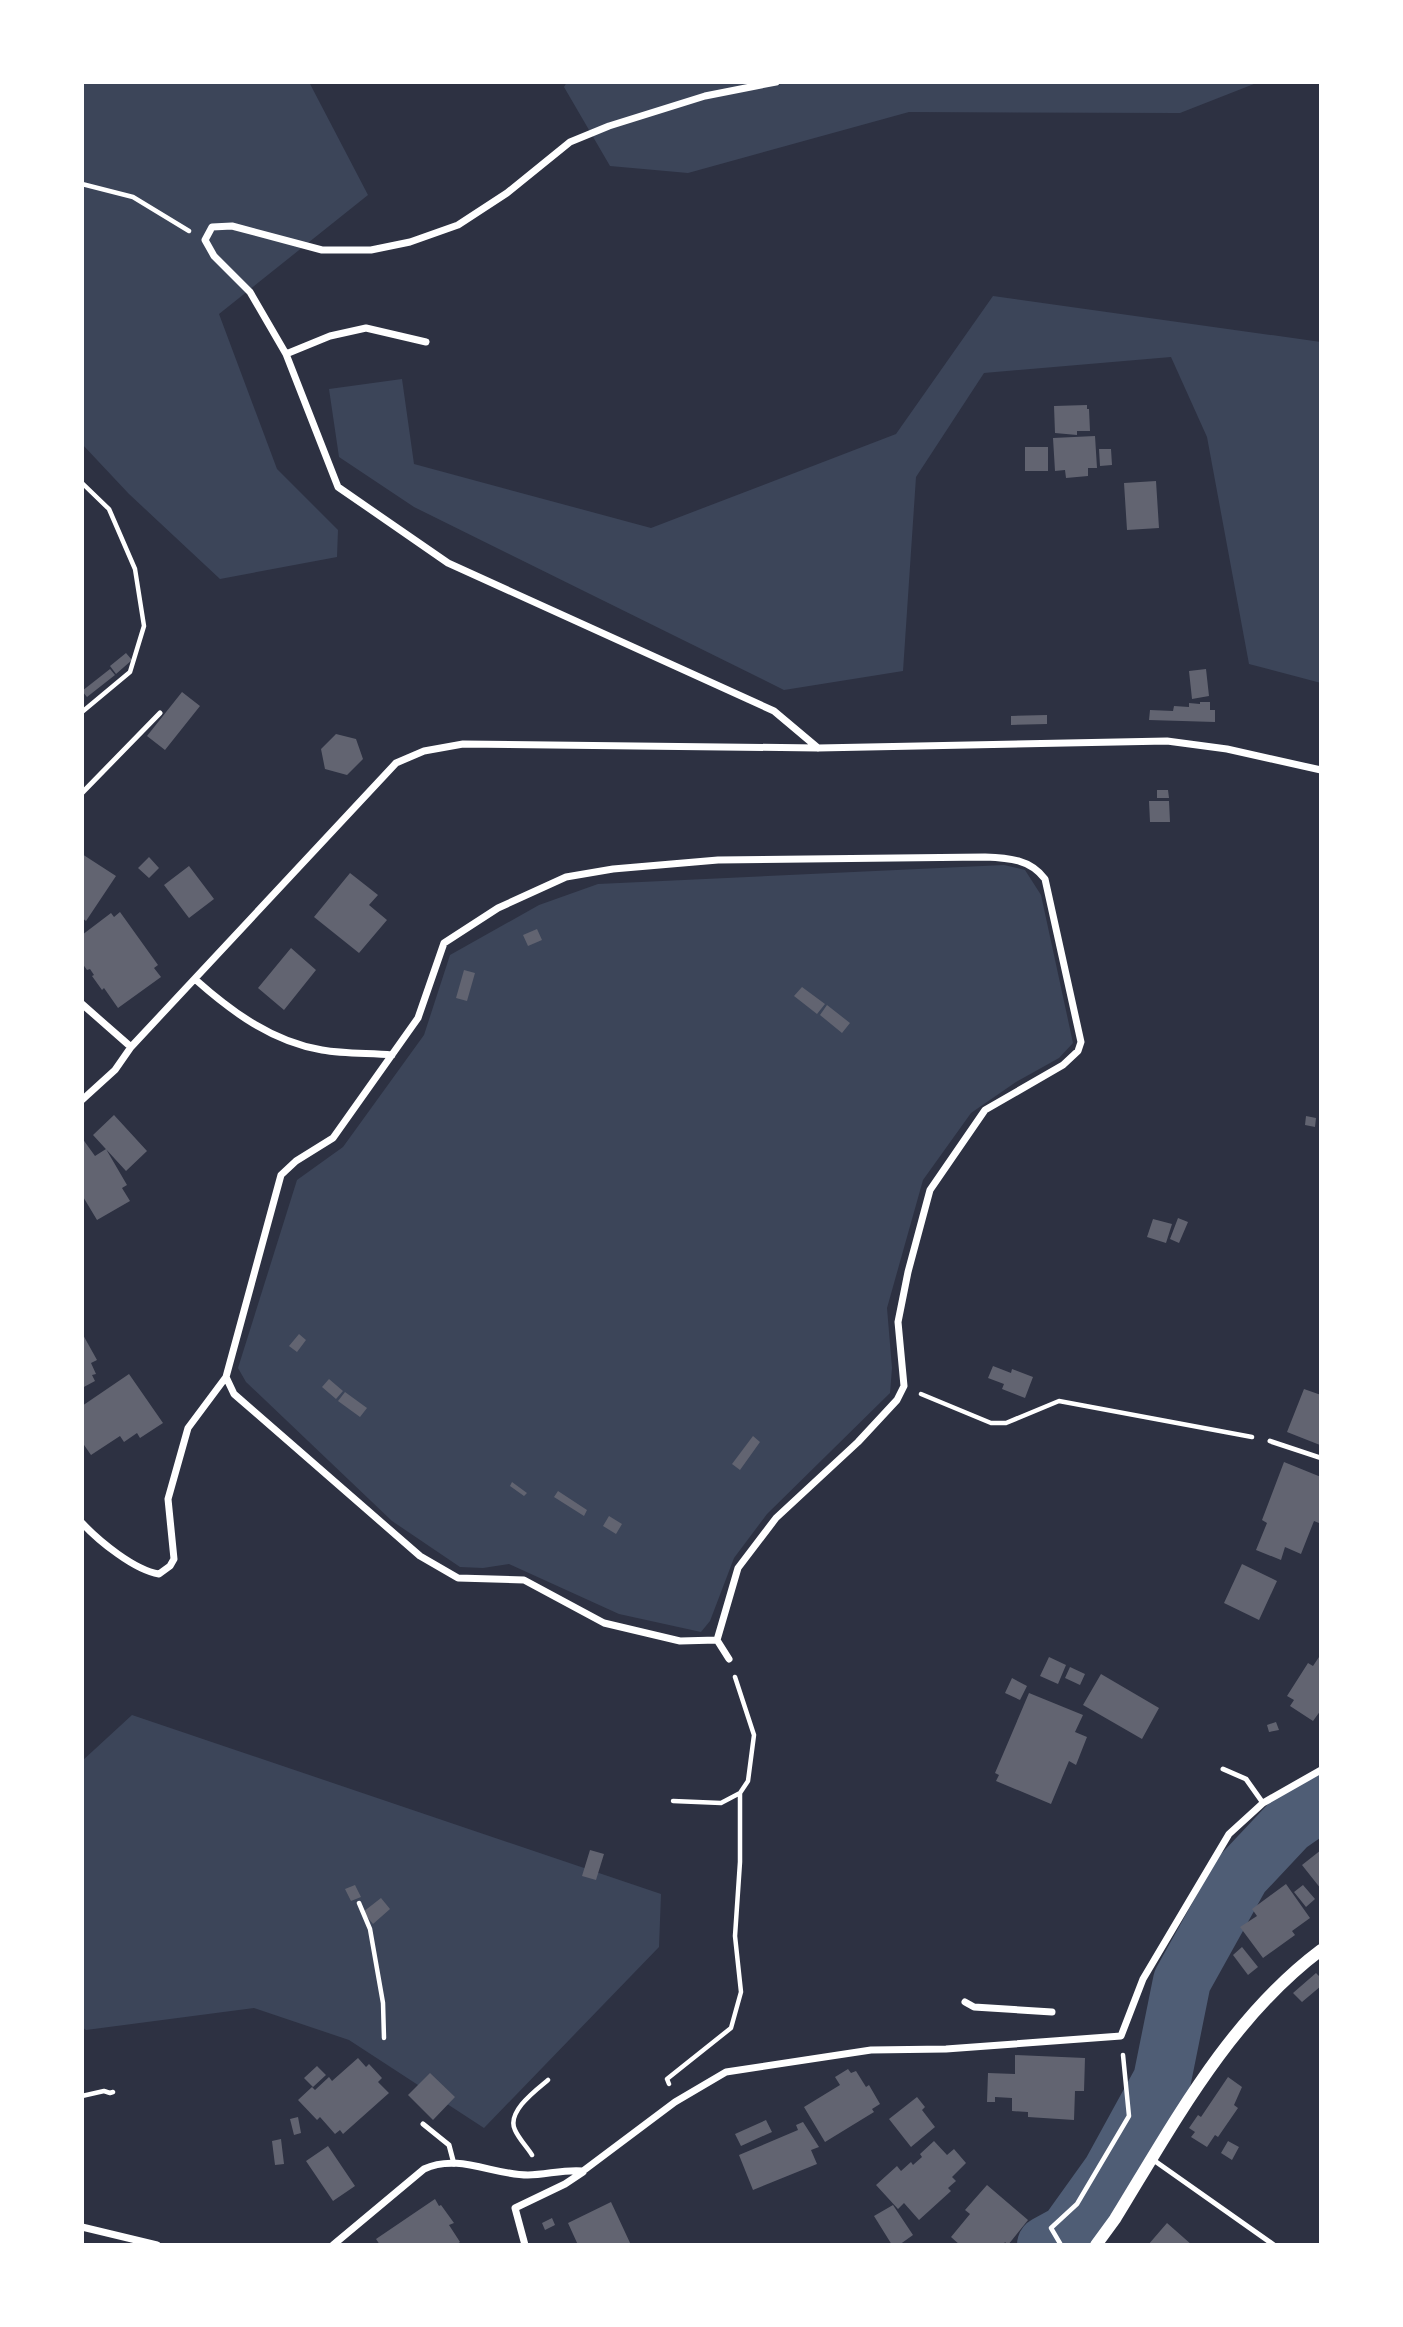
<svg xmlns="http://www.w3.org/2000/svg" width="1403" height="2327" viewBox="0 0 1403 2327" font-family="Karla,sans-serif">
  <rect width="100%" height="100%" fill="#2d3142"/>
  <path fill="#3c4559" d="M82,82H309L368,195L219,314L277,469L338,530L337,557L220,579L129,494L82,444Z
    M567,82H1259L1180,113L909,112L688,173L610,166L564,87Z
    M993,296L1321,342V683L1249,664L1207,437L1171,357L984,373L916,477L903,671L784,690L414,507L339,457L329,389L402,379L414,464L651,528L896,434Z
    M1004,865L1025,870L1041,895L1073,1043L1059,1058L1016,1082L971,1113L923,1180L887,1308L892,1368L890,1393L767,1514L734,1558L710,1621L701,1632L619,1614L509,1564L483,1568L460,1567L392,1521L246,1382L238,1368L297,1180L343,1147L424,1035L450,955L539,905L598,884Z
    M132,1715L661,1894L659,1947L484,2128L349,2040L254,2008L86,2030L82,2027V1761Z"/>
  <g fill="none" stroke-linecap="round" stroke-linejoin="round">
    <path stroke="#4f5d75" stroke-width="58" d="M1046,2245L1068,2233L1111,2173L1162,2080L1182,1981L1241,1875L1288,1825L1321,1802"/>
  </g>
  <path fill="#626471" d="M1087,405V409H1089L1090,431H1077V435L1055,433L1054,406Z
    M1095,436L1097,468H1088V476L1066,478L1065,470L1055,471L1053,438Z
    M1025,447H1048V471H1025Z
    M1099,449H1111L1112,465L1100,466Z
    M1156,481L1159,528L1127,530L1124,483Z
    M126,653L132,660L116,674L110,666Z
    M110,669L115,675L87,697L82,691Z
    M1206,669L1209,696L1192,699L1189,671Z
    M182,692L200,706L165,750L147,736Z
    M1200,702H1210V710H1215V722L1149,720L1150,710L1173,711L1174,706L1189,707V703L1200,704Z
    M1047,715V724L1011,725V716Z
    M336,734L356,739L363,759L347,775L325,769L321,749Z
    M1157,790H1168L1169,798H1157Z
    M1149,801H1169L1170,822H1150Z
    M82,854L116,876L86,921L82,918Z
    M149,857L159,868L149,878L138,868Z
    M189,866L214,899L189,918L164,885Z
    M350,873L378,895L369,905L387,920L359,953L314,917Z
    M120,912L158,965L154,968L161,977L118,1008L104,988L102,990L92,976L94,975L90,969L87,970L82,963V935L111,913L114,917Z
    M537,929L542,940L528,946L523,935Z
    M291,948L316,970L284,1010L258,988Z
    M464,970L475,973L467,1001L456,998Z
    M802,987L825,1004L817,1014L794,996Z
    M827,1005L850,1023L842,1033L820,1015Z
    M114,1115L147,1151L126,1171L93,1135Z
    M1306,1116L1316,1118L1315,1127L1305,1125Z
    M82,1138L95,1156L106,1149L127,1185L122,1188L130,1201L97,1220L82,1195Z
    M1178,1218L1188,1222L1179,1243L1170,1239Z
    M1153,1219L1172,1224L1166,1243L1147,1237Z
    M82,1333L97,1360L91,1363L96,1374L92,1375L95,1381L82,1388Z
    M299,1334L306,1340L297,1352L289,1346Z
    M993,1366L1011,1373L1012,1369L1033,1377L1025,1398L1002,1389L1004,1384L988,1378Z
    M129,1374L163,1423L140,1438L137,1433L124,1442L120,1436L91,1455L82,1442V1406Z
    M329,1379L343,1391L336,1399L322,1387Z
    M1304,1389L1321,1395L1320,1445L1287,1432Z
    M345,1392L367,1408L360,1417L338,1401Z
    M753,1436L760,1442L740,1470L732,1464Z
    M1284,1462L1321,1477V1520L1319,1523L1314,1521L1301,1554L1285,1547L1281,1560L1256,1550L1267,1523L1262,1520Z
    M512,1482L527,1493L524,1496L510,1486Z
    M558,1491L587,1510L584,1516L554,1497Z
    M609,1516L622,1524L616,1534L603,1526Z
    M1242,1564L1277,1581L1259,1620L1224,1603Z
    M1321,1654V1710L1313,1721L1290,1706L1294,1700L1287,1696L1308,1663L1313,1666Z
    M1049,1657L1066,1665L1058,1684L1040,1676Z
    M1070,1667L1085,1674L1080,1685L1065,1678Z
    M1101,1674L1159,1708L1142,1739L1083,1705Z
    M1012,1678L1027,1686L1020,1700L1005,1693Z
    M1029,1693L1083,1715L1075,1732L1087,1737L1076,1765L1069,1761L1051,1804L996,1781L999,1775L995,1773Z
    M1276,1722L1279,1730L1269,1732L1267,1725Z
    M590,1850L604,1854L596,1880L582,1876Z
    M1321,1850V1889L1302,1865Z
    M1286,1884L1310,1918L1292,1931L1295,1935L1263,1958L1240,1927L1257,1916L1252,1909Z
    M355,1885L361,1897L351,1901L345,1889Z
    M1303,1885L1315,1899L1306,1907L1294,1892Z
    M381,1898L390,1909L373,1924L363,1912Z
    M1242,1947L1258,1967L1248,1975L1233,1955Z
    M1316,1973L1321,1978V1986L1302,2002L1293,1993Z
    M1015,2055L1085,2058L1084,2091H1075L1074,2120L1028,2117V2112L1012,2111V2098L995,2097V2102H987L988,2073L1015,2074Z
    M358,2058L366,2067L369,2064L382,2078L378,2082L389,2093L343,2134L340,2130L335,2134L320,2117L317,2120L298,2100L312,2087L315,2090L329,2077L332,2081Z
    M317,2066L326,2075L313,2087L304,2078Z
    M848,2069L851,2073L856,2071L866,2087L869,2085L880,2104L872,2109L874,2112L825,2142L804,2107L840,2085L835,2077Z
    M430,2073L455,2097L433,2120L408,2095Z
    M1228,2077L1242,2087L1234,2105L1238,2108L1218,2137L1215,2135L1207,2147L1191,2137L1195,2132L1189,2128L1198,2115L1201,2117Z
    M917,2097L925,2107L922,2110L935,2127L911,2147L889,2119Z
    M298,2117L301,2133L294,2135L290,2119Z
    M766,2120L772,2132L741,2146L735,2134Z
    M803,2122L819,2147L811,2150L817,2164L753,2190L739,2155L798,2130L796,2125Z
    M281,2139L284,2164L275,2165L272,2141Z
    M934,2141L947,2155L954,2149L966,2163L952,2177L956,2181L948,2188L951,2191L919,2220L904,2203L898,2209L876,2185L897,2166L901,2171L911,2162L913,2165L922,2157L920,2154Z
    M1228,2141L1239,2147L1232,2160L1221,2153Z
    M328,2146L355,2186L333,2201L306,2161Z
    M987,2185L1028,2220L1008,2245L1005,2242L1003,2245H960L951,2237L970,2214L965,2210Z
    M435,2199L439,2206L441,2205L454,2223L449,2225L460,2242L456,2245H380L376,2239Z
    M611,2202L631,2245H578L568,2223Z
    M893,2205L913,2235L899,2245H892L874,2216Z
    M552,2218L555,2225L545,2230L542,2223Z
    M1167,2223L1192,2245H1148Z"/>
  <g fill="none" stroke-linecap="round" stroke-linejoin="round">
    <path stroke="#fff" stroke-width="4.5" d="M82,184L133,197L189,231
      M82,483L109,509L135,569L144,626L130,672L82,712
      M921,1394L991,1423H1006L1059,1401L1252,1437
      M673,1801L721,1803L740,1793
      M359,1903L370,1929L383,2003L384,2038
      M669,2084L667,2079L731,2028L741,1992L735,1936L740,1862V1793L748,1781L754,1735L735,1677
      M82,2096L104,2091L110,2093L113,2092
      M532,2155C527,2147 519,2139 515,2130C506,2112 536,2090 548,2080
      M1061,2245L1051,2228L1077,2204L1129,2116L1123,2055"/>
    <path stroke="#fff" stroke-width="5" d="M82,793L160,713
      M1270,1441L1321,1458
      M1223,1769L1246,1779L1263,1803
      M423,2124L449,2145L454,2164
      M1152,2159L1274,2245"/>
    <path stroke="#fff" stroke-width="7" d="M776,82L705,96L609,126L570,142L507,193L458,225L410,242L371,250H322L232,226L212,227L205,240L214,256L250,292L286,354L338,487L448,563L774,711L818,748
      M286,354L330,336L366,328L426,342
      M985,857C1009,858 1030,859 1045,879L1081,1042L1078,1051L1063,1065L985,1110L930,1190L908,1272L898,1322L904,1386L897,1400L858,1442L776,1518L738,1568L717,1640L680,1641L604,1623L524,1580L458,1578L420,1556L234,1394L226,1377L281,1175L296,1161L333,1138L418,1018L444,943L498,908L566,877L613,869L718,860Z
      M196,980C232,1012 273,1042 322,1050C345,1054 369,1053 392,1055
      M82,1004L131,1047
      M82,1100L115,1070L131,1047L396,763L424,751L463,744L818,748L1167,741L1227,749L1321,770
      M82,1523C99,1541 134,1570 159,1574L170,1566L174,1559L168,1499L188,1428L226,1377
      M717,1640L729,1659
      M965,2002L974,2007L1052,2012
      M82,2227L157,2245
      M333,2245L424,2169C458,2153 493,2175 528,2175C546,2175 564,2169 583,2171L675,2102L726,2072L871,2050L946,2049L1121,2036L1143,1979L1229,1834L1263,1803L1321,1770
      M525,2245L515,2208L565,2184L583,2172"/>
    <path stroke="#fff" stroke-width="12" d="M1096,2245L1115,2219C1174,2123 1229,2019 1321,1950"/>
  </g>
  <rect width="1403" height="2327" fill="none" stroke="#ffffff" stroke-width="168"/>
</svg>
